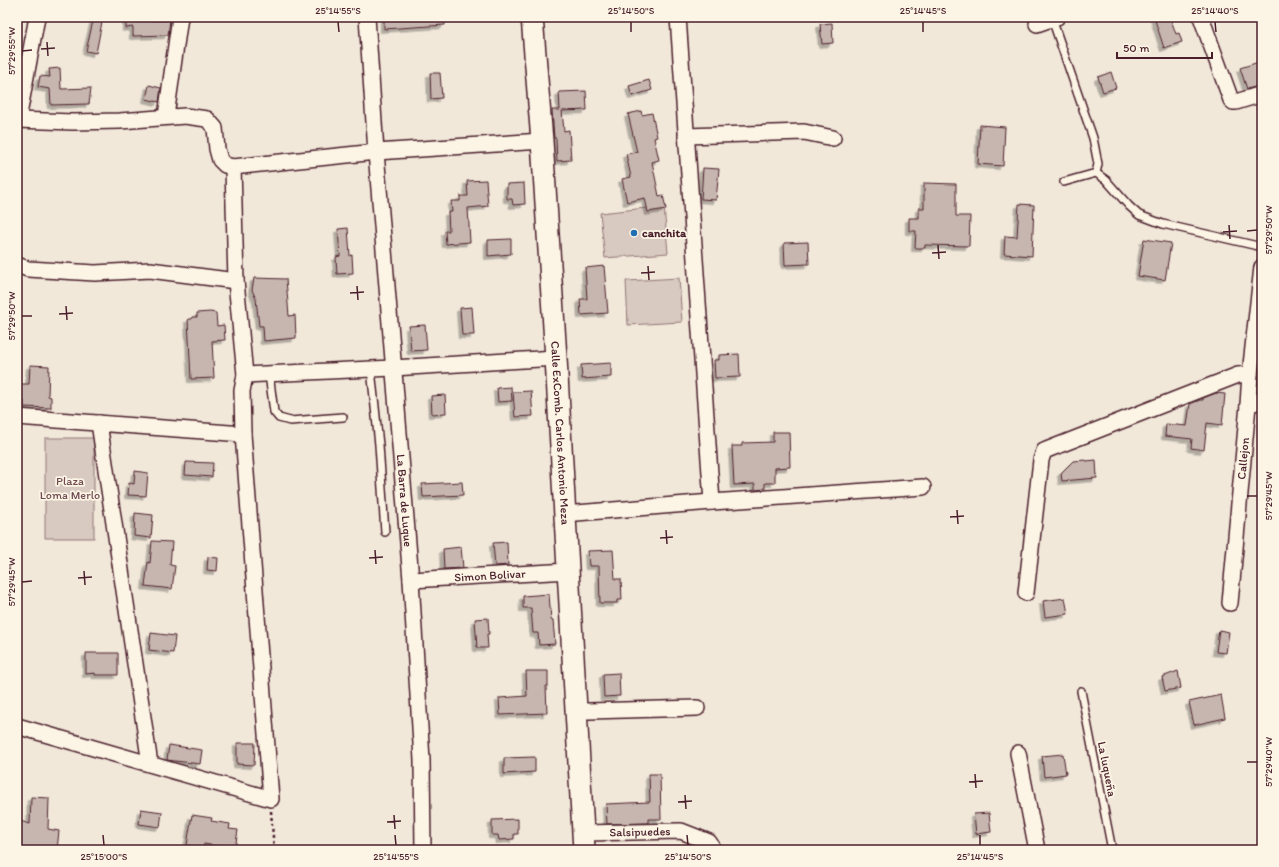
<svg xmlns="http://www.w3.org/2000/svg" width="1279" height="867" viewBox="0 0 1279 867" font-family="Itim,sans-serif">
  <defs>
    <filter id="shadow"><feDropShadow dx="-3.5" dy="3.5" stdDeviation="0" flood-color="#0004"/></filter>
  </defs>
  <rect width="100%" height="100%" fill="#f1e8da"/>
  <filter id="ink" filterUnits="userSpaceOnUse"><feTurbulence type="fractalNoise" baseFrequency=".025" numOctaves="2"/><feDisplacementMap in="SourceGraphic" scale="8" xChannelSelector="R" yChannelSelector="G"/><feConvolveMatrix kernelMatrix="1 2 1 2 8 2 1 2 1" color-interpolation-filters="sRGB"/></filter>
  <g filter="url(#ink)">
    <path fill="#d8cac0" stroke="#917476" d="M664,206L668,253L605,258L600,213Z
      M679,278L682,322L628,325L626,281Z
      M45,438H94V538H45Z"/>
    <path fill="#c7b6af" stroke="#4a1f2b" filter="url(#shadow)" d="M94,17H103L96,53L86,51Z
      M126,17H138L139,21L170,20L168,35L133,36V27L126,28Z
      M384,17H445V25L384,29Z
      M1154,17H1170L1176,34L1179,33L1182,42L1164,48Z
      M832,23L833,43L822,44L820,24Z
      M1262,61V85L1247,89L1240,68Z
      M60,68L61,89L91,88L89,104L51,105L50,89L38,87L40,76L50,77L49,69Z
      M1111,72L1116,88L1103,92L1098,77Z
      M430,73H440L442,98L431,99Z
      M649,80L652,90L632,96L629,86Z
      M149,85L161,88L159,102L146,99Z
      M586,91L587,110L562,111L564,131L569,130L571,160L557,161L556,138H554L552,110H560L559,92Z
      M641,111L642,115L652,113L657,137L654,138L659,160L652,162L659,196L663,195L666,209L648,212L645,198L627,202L622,179L631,177L626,154L637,152L628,114Z
      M980,125L1005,127L1003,166L978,164Z
      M703,168L719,169L716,200L701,199Z
      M486,180L488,206L468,208L470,242L446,244L445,231H449L448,212H452L451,201H460V196H468L467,181Z
      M524,183L525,204L513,205L512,199H507V184Z
      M924,183L956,184V216H970L969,246L925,245V248H915L916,231H909V218H919V208H924Z
      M1019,204L1034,205L1032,256L1004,254L1005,236L1017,237Z
      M348,228L350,256L352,255L353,273L337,274L336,257L340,256L338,229Z
      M511,239V254L488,256V240Z
      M1144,239L1171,243L1165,280L1138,276Z
      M808,242L809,264L785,265L784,243Z
      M604,266L608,313L581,315L580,299H587L585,268Z
      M254,278L286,279L289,316L295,315L296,338L264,341L263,326H259L256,299L252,290Z
      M472,307L474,335H462L460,308Z
      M210,312L216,313L217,326L224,325L225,340L212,341L214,378L191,379L188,319H192V317H197V313Z
      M425,325L427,350L411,351L409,326Z
      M739,354L740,377L715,378L714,360H719V355Z
      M611,363V377L582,379L581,365Z
      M30,365L49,366L48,396L51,397V408L24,407V401L17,400V384H29Z
      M511,387L512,401L498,402L497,388Z
      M531,391L533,416L515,417L513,392Z
      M1216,393L1225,394L1222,425L1207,423L1204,450L1191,448L1192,439L1165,436L1166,424L1187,426L1190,404L1200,400H1203V398Z
      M445,395L446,413L432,414L431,396Z
      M773,432H789L790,467L775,468V483H765V489L755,490V484L734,485L732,446H742V443L773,442Z
      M1086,460V461L1096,460L1097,478L1062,481L1061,473L1073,461Z
      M186,462L213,463L212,477L185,475Z
      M135,471L148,473L146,496L128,495L129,483L134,484Z
      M462,482L463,495L423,497L422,484Z
      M135,513L153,515L151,538L134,536Z
      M152,541L172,542L170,565L175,566L172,589L145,586L148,562L150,563Z
      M507,542L508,565L495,566L493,543Z
      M461,547L463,568L444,569L443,549Z
      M613,550L615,579H621L622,600H617V603H600L599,566H589L588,551Z
      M208,557L218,558L217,571L207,570Z
      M549,594L551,620H553L555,644L539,645L538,633H533L531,608H523V596Z
      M1065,598L1068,614L1045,617L1043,601Z
      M488,618L489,634H487L488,648H477L475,619Z
      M1219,630L1229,632L1226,653L1216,652Z
      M151,633L175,636L173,653L149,650Z
      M86,653H118V675H95V673L86,674Z
      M526,671H548V686H546L547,713L500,715L499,698L527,696Z
      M1178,671L1181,688L1165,691L1162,677Z
      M619,673L620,696L604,697L603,674Z
      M1221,695L1225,718L1194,725L1189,702Z
      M237,743H255L254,765L237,764Z
      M169,745L202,750L200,764L167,760Z
      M1063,754L1066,774L1044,777L1042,756Z
      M535,757V772L504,774V758Z
      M649,774H660L661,819H648V823L607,824L606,804L650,802Z
      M31,797L49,798L48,829L59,831L57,850H17V820L30,824Z
      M141,809L162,812L160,827L139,824Z
      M989,813L991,832L976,834L974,814Z
      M192,815L212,818L211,821L230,824L229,829L238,830L235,849L204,844L203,848L187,845Z
      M518,819V834H514V839L499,840L498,835H492V820Z"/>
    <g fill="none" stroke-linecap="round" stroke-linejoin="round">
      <defs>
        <path id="lane" d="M1052,19L1093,138L1098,164L1096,173
          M1096,173L1106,180L1129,206L1139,215L1163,224L1262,247
          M1064,182L1096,173
          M371,369L379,445L385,532
          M269,374L274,412L279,418L290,421L343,417
          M1081,691L1112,850"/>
        <g id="street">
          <path id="s1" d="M367,17L376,152L411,580L422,760L423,850"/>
          <path d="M678,17L712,502"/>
          <path d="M1201,17L1231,100L1233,102H1236L1262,94"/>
          <path d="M1037,24L1057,17"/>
          <path d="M166,116L180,17"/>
          <path d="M17,120L73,122L120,121L185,116L207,119L215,128L217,149L220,160L225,165L233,167L376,152L542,141"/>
          <path d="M18,120L37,17"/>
          <path d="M686,136L804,132L833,138"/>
          <path d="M17,265L28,269L95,273L150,270L236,281"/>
          <path d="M245,375L393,368L556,358"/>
          <path d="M1248,405L1262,400"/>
          <path d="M17,417L243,434"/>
          <path d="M99,423L150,764"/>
          <path d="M564,514L712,502L923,487"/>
          <path id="s2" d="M411,580L569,571"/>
          <path d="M1026,593L1041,460L1044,451L1238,375L1250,374"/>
          <path id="s3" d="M1230,603L1248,405L1250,374L1262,267"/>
          <path d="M577,711H589L697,708"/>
          <path d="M17,726L271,799L243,434L242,391L245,375L236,281L233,167"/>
          <path d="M1018,753L1037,850"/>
          <path id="s4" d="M584,833L681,831L709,842L714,850"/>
        </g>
        <g id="secondary">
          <path id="s5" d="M532,17L542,141L556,358L584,850"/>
        </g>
      </defs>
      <use href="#lane" stroke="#4a1f2b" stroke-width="10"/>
      <use href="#street" stroke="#4a1f2b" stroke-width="18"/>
      <use href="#secondary" stroke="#4a1f2b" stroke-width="24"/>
      <path stroke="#4a1f2b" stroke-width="2.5" stroke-dasharray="3 3" stroke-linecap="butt" d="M271,811L274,850"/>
      <use href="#lane" stroke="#fcf5e5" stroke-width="7"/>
      <use href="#street" stroke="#fcf5e5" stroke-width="15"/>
      <use href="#secondary" stroke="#fcf5e5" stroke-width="21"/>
    </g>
  </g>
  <path fill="none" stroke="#4a1f2b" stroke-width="1.5" d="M338,22L339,32M631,22V32M923,22V32M1215,22L1216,32M47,42L48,56M41,49L55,48M22,51L32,50M1229,225L1230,239M1247,231L1257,230M1223,232L1237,231M938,245L939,259M932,253L946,252M648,266L649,280M641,273L655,272M357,286L358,300M350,293L364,292M66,306L67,320M59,314L73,313M22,316H32M1247,496H1257M957,510L958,524M950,517L964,516M666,530L667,544M660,538L673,537M375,550L376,564M369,558L383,557M84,571L85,585M78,578L92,577M22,582L32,581M1247,762H1257M975,774L976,788M969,782L983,781M685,795L686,809M678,802L692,801M394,815L395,829M387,822L401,821M103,835L104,845M395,835L396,845M687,835L688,845M980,835V845"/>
  <circle fill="#1f6fb2" stroke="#fcf5e5" stroke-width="1.5" cx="634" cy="233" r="4"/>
  <g text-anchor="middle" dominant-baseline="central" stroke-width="3.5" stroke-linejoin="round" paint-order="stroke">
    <g font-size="12" font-weight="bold" fill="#4a1f2b" stroke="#fcf5e5" text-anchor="start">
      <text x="642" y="233">canchita</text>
    </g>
    <g font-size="12" fill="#4a1f2b" stroke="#fcf5e5">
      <text stroke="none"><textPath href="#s5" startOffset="417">Calle ExComb. Carlos Antonio Meza</textPath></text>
      <text stroke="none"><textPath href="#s3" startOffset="145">Callejon</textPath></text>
      <text stroke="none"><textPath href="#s1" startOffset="485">La Barra de Luque</textPath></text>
      <text stroke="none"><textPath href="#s2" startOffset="79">Simon Bolivar</textPath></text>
      <text transform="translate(1107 769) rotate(79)">La luqueña</text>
      <text stroke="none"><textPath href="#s4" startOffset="56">Salsipuedes</textPath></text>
    </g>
    <g font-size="12" fill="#6e4a50" stroke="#fcf5e5">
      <text x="70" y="481">Plaza<tspan x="70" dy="14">Loma Merlo</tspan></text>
    </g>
  </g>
  <rect width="1279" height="867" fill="none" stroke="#fcf5e5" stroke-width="44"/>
  <path d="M1117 52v6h95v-6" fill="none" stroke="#4a1f2b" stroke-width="2"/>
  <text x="1123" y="52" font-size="12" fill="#4a1f2b" stroke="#fcf5e5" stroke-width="3" paint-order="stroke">50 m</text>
  <rect x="22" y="22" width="1235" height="823" fill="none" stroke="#4a1f2b" stroke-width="1.5"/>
  <g font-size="10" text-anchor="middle" fill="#4a1f2b">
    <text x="338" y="14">25°14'55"S</text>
    <text x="631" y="14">25°14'50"S</text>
    <text x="923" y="14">25°14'45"S</text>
    <text x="1215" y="14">25°14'40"S</text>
    <text transform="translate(11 51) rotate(-90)" y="4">57°29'55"W</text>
    <text transform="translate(1268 230) rotate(-90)" y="4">57°29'50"W</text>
    <text transform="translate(11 316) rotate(-90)" y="4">57°29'50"W</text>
    <text transform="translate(1268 496) rotate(-90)" y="4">57°29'45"W</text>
    <text transform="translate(11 582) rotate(-90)" y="4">57°29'45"W</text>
    <text transform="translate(1268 762) rotate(-90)" y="4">57°29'40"W</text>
    <text x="104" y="860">25°15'00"S</text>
    <text x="396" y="860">25°14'55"S</text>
    <text x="688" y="860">25°14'50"S</text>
    <text x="980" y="860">25°14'45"S</text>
  </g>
</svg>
